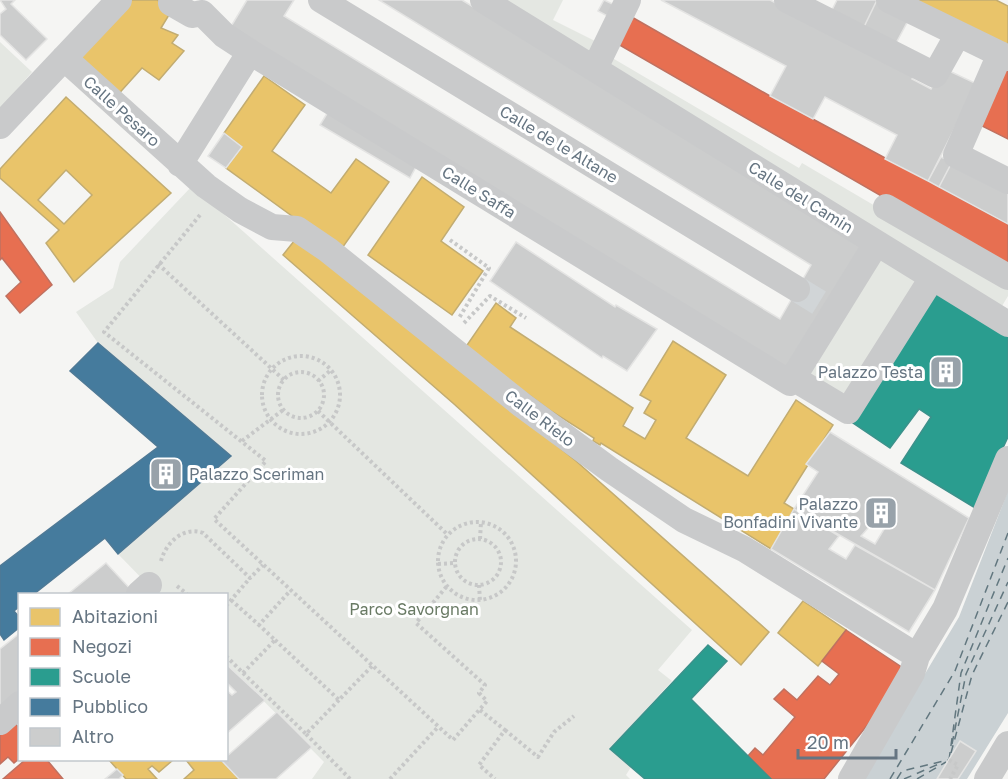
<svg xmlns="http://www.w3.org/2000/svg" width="1008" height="779" viewBox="0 0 1008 779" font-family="'Golos Text',sans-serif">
  <rect width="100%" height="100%" fill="#f5f5f3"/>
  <path fill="#e4e7e2" d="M489,0H563L553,20L597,42L588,59Z
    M0,42L32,72L0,109Z
    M609,56L799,168L802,163L1008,284V296L1002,306L603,66Z
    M192,186L692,630L658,670L672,681L610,749L631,767L626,775L630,779H312L324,762L227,664L226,594H157L118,554L231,456L98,343L76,312L113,288L120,262Z
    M877,253L920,280L847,402L803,375Z"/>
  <path fill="#cad1d4" d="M1008,491V713L967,779H862L959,617Z"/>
  <path fill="#e9c46a" stroke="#c2ac71" stroke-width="1.5" fill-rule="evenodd" d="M125,0H157L172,10L161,28L178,35L172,43L184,51L159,80L142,68L114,99L70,60Z
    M900,0H996L1008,6V52Z
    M264,76L305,105L272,151L331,193L356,159L389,182L340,251L226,168L242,147L224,133Z
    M66,97L171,193L74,282L46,243L59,230L0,178V169ZM66,170L92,195L64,224L38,200Z
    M422,177L464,207L441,241L483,271L452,315L368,255Z
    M298,236L576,461L769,632L741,665L454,404L283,255Z
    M496,303L516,318L510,327L633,408L623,426L645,439L656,420L644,413L651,401L640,395L673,341L726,375L686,438L748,476L796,400L833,425L784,503L794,509L771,549L601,443L600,445L593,441L594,438L551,411L465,348Z
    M803,601L846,630L818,666L778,633Z
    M109,760H173L159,772L152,766L148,769L157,779H126Z
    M186,760H221L239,779H184L194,770Z"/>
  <path fill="#e76f51" stroke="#c07160" stroke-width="1.5" d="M630,16L770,96L1008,224V269L616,43Z
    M1008,64V139L978,124Z
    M0,212L52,285L20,313L6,296L21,282L2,258L0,260Z
    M846,630L903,668L873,718L824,779H771L747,757L755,748L763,755L795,717L774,699L784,689L797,700L818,676L830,685L839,674L822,661Z
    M11,719L20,729V758L14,763L8,757L0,764V729Z
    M25,760H47L63,779H3Z"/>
  <path fill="#2a9d8f" stroke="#3c918b" stroke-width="1.5" d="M936,289L1008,334V437L975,508L901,463L931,417L919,409L890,448L853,423Z
    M708,645L727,661L691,699L771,779H645L610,749Z"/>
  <path fill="#457b9d" stroke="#4f7995" stroke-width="1.5" d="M98,343L231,456L118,554L105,538L34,594H20V606L14,611L20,618V627L4,640L0,634V566L158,447L70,371Z"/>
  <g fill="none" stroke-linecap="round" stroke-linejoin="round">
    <path stroke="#62777f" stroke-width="1.5" stroke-dasharray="8 6" stroke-linecap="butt" d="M952,744L966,674L1008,582
      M951,753L972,675L1008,602
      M949,760L961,673L1008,558
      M890,779L955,671L1008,533
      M897,779L902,771L948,760
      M904,779L941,763
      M917,779L946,762"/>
  </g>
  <path fill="#cccdcd" stroke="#e4e4e3" stroke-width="1.5" fill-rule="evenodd" d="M0,0H15L11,4L47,39L26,60L0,35V14L6,9Z
    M247,0H294L284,16L780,319L811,265L379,0H462L868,248L789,377L227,33Z
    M604,0L619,7L613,19L598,11Z
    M661,0H770L915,74L912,79L931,89L943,68L977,84L928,181L885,159L897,135L825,97L813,119L770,96L786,66Z
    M837,0H877L863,29L830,14Z
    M877,0L910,17L895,45L863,29Z
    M328,112L417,165L410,178L320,125Z
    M224,133L242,147L226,168L208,156Z
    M941,157L952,162L939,187L928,181Z
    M952,162L1008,190V224L939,187Z
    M516,242L615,307L616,305L657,329L627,371L603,356L602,358L490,281Z
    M830,432L969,518L935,590L794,509L818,472L806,464ZM872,517L886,526L875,544L861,536L869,527Z
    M794,509L839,536L829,549L846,559L855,545L935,590L909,632L771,549Z
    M106,563L134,593L132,594H68Z
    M20,633V693L0,710V649Z
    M226,664L265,700L226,734V690L232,695L236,692L226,682Z
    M277,712L312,747L276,779H239L222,761L226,760V757Z
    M960,741L976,751L958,779H937Z
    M117,769L123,775L119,779H105Z"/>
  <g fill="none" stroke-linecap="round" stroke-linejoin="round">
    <path stroke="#d1d5d7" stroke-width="26" stroke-dasharray="26 13" stroke-linecap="butt" d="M797,289L831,310"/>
    <path stroke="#c7c8c8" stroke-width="4" stroke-dasharray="3 3" stroke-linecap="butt" d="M200,215L104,332L266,461L214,519L453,740L487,701L479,693L485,685L416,623L447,586
      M450,240L489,268L459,318
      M158,264L284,380
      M464,323L490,296L526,318
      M262 395a39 39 0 1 1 78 0a39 39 0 1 1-78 0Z
      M278 395a23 23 0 1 1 46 0a23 23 0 1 1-46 0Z
      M318,381L331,370
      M318,411L448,535
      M242,441L283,410
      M438 561a39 39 0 1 1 78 0a39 39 0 1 1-78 0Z
      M480,539L481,522
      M455 562a23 23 0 1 1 46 0a23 23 0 1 1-46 0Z
      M161,561C166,542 184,526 203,533L250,578L263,565
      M438,564L455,563
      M479,585L480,601
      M177,586L187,594
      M231,600L259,625L290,591
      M226,606L250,578
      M275,640L339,700L372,666
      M226,656L243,673L275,640L259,625
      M243,673L306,734L339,700
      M480,710L505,730L479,765L495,779
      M505,730L538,757L554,732L574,716
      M306,734L350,779
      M949,760L958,765L950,779
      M390,779L438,727"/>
    <path stroke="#c9cacb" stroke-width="26" d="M321,0L797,289
      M483,0L1008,324
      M787,0L935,75L958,34
      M889,0L1008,58
      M171,3L192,15L202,13
      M202,13L224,35L250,52L790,383L876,244
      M1000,54L956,155L1008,181
      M64,58L206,186L240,210L272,227L297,229L328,250L522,405L609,469L684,520L744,549L917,656
      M595,68L628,0
      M0,126L119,0
      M180,164L250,52
      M886,207L1008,277
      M793,378L848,411L932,278
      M139,594L149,585
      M0,722L20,704
      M851,779L912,673L917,656L945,609L1008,459
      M987,779L1008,744"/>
  </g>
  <defs>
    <symbol id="building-square" viewBox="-11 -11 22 22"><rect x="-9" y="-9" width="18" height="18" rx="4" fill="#98a2aa" stroke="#fff"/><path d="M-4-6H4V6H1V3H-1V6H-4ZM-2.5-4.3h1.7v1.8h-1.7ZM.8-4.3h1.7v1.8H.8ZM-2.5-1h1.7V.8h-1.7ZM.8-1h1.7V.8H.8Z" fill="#fff"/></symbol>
  </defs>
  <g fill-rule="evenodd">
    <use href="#building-square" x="927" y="353" width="38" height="38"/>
    <use href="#building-square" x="147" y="455" width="38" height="38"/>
    <use href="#building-square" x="862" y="494" width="38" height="38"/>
  </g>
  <g text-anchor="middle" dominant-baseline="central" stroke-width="6" stroke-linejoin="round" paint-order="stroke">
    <g font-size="16" fill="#667582" stroke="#fff">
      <text transform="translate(122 111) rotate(42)">Calle Pesaro</text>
      <text transform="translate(559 144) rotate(31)">Calle de le Altane</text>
      <text transform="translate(479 192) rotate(32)">Calle Saffa</text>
      <text transform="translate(801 197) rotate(32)">Calle del Camin</text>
      <text transform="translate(540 418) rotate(37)">Calle Rielo</text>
    </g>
    <g font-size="16" fill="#667582" stroke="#fff" text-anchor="end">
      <text x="923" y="372">Palazzo Testa</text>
      <text x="189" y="474" text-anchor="start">Palazzo Sceriman</text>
      <text x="858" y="504">Palazzo<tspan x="858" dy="18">Bonfadini Vivante</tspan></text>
    </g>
    <g font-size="16" fill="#697a64" stroke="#fff">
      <text x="414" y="609">Parco Savorgnan</text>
    </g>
  </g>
  <rect x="18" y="593" width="210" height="168" fill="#ffffff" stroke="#c2c8cd" stroke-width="1.5"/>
  <rect x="30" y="608" width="30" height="18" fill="#e9c46a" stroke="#c2c8cd" stroke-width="1.5"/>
  <text x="72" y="623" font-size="18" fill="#667582">Abitazioni</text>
  <rect x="30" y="638" width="30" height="18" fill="#e76f51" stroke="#c2c8cd" stroke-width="1.5"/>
  <text x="72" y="653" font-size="18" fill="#667582">Negozi</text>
  <rect x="30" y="668" width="30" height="18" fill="#2a9d8f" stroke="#c2c8cd" stroke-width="1.5"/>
  <text x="72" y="683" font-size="18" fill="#667582">Scuole</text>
  <rect x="30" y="698" width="30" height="18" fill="#457b9d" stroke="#c2c8cd" stroke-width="1.5"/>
  <text x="72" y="713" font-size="18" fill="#667582">Pubblico</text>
  <rect x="30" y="728" width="30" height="18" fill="#cccdcd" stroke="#c2c8cd" stroke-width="1.5"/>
  <text x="72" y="743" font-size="18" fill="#667582">Altro</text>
  <path d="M798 749v9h98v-9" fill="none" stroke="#667582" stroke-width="3"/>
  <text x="807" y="749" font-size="18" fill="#667582" stroke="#ffffff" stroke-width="4.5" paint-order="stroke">20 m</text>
</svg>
